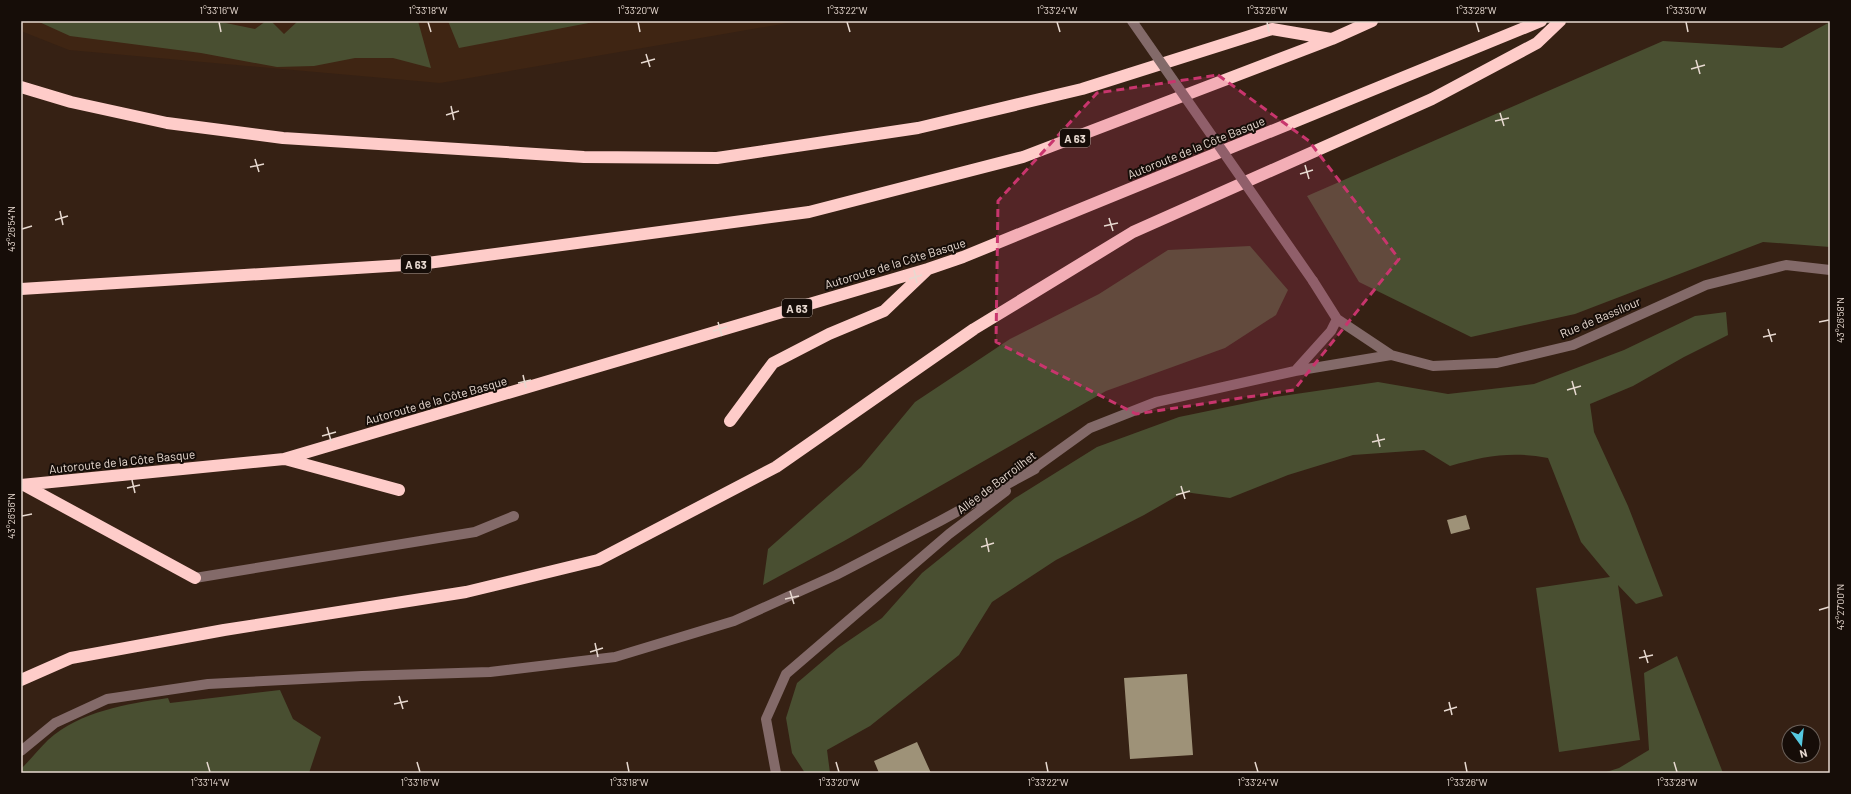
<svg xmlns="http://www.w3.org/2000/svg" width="1851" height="794" viewBox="0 0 1851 794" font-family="Barlow,sans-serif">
  <rect width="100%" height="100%" fill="#362114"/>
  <path fill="#3f2513" d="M21,21H799L440,83L69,50L21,31Z"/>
  <path fill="#494f31" d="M37,21H216L255,29L266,21H271L284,34L298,21H418L431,68L393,58H355L314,66L277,67L201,53L70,36Z
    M448,21H599L459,48Z
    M1830,22V247L1763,242L1575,314L1471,337L1359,282L1307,196L1663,41L1782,48Z
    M1250,246L1288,290L1276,315L1225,348L1106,391L844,541L763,585L768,549L861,467L915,402L1010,339L1099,294L1168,250Z
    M1726,312L1728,335L1684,357L1633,386L1590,404L1594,432L1628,506L1663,596L1636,604L1618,585L1640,740L1559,752L1536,588L1610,577L1581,542L1548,458C1512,451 1484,456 1450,466L1424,450L1353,455L1288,475L1230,498L1184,492L1144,515L1056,560L992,602L959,655L870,726L827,750L830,773H805L792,753L786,718L797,683L838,648L882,618L922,573L1015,498L1097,447L1179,417L1275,397L1378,382L1448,394L1534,384L1624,350L1695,316Z
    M1677,656L1723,773H1603L1619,768L1649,750L1644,673Z
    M280,690L293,719L321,737L309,773H21V769C30,760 39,749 48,740C81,711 126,704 168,698L170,703Z"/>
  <path fill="#9e9278" d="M1466,515L1470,529L1451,534L1447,520Z
    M1187,674L1193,755L1130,759L1124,678Z
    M917,742L931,773H879L874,761Z"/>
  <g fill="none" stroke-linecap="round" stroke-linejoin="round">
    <path stroke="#836a69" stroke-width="10" d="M1313,281L1337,319L1391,355L1433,366L1497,363L1573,345L1706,285L1786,265L1830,270
      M1295,371L1391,355
      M1029,472L1090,428L1156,402L1295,371L1331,331L1337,319
      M195,578L475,532L514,516
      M21,751L55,723L107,699L208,684L362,676L490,672L615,657L734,621L836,575L940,521L1035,469
      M776,773L766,719L786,674L949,534L1006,491"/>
    <path stroke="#feccc9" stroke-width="12" d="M21,87L71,102L167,123L283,138L584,157L717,158L918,128L1082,89L1272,29L1331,39
      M21,289L420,264L809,212L1023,157L1332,39L1372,21
      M730,421L773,363L829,334L884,311L927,270
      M285,459L399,490
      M21,485L284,459L928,269L963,257L1541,21
      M24,485L195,578
      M21,680L71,658L224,630L466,592L598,560L776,467L974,329L1133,232L1432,99L1537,43L1560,21"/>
    <path stroke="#836a69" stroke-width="10" d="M1132,21L1313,281"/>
  </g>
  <path fill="#c8356d" fill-opacity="0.2" stroke="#c8356d" stroke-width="3" stroke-dasharray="8 5" stroke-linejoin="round" d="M1218,75L1309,141L1399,259L1294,390L1136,414L996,342L998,201L1097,93Z"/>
  <path fill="none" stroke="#e7d9d0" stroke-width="1.5" d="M219,22L221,32M428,22L431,32M638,22L640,32M847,22L850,32M1057,22L1060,32M1267,22L1269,32M1476,22L1479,32M1686,22L1688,32M646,54L650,67M1696,60L1700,74M641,63L655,59M1691,69L1705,65M451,106L454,120M1500,113L1504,126M446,115L459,111M1495,121L1509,118M255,159L259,172M1305,165L1309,179M250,167L264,164M1300,174L1313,170M60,211L63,225M1109,218L1113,231M55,220L68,216M1104,226L1118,223M22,229L32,226M914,270L917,283M909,279L922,275M718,322L722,336M1819,322L1829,320M1768,329L1772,342M713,331L727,327M1763,337L1776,334M523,375L526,388M1572,381L1576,395M518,383L531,380M1567,390L1581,386M327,427L331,441M1377,434L1380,447M322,436L336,432M1372,442L1385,439M132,480L135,493M1181,486L1185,499M127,488L140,485M1176,495L1190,491M22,516L32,514M986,538L989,552M981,547L994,543M790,591L794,604M785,599L799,596M1819,610L1829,607M595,643L598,657M1644,650L1648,663M590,652L603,648M1639,658L1653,655M399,696L403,709M1449,702L1452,715M394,704L408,701M1444,711L1457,707M207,762L210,772M417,762L420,772M627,762L629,772M836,762L839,772M1046,762L1048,772M1255,762L1258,772M1465,762L1467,772M1674,762L1677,772"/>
  <g text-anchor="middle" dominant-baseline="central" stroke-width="4" stroke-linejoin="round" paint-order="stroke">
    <g fill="#160d08" stroke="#a89c94" stroke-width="1">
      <rect x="1060" y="129" width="30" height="18" rx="3"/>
      <rect x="401" y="255" width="30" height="18" rx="3"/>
      <rect x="782" y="299" width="30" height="18" rx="3"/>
    </g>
    <g font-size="11" font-weight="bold" fill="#e7d9d0">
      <text x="1075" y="138">A 63</text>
      <text x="416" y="264">A 63</text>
      <text x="797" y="308">A 63</text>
    </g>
    <g font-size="12" fill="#e7d9d0" stroke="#160d08">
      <text transform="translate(1196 147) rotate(-22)">Autoroute de la Côte Basque</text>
      <text transform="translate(895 263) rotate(-17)">Autoroute de la Côte Basque</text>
      <text transform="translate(1600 317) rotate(-23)">Rue de Bassilour</text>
      <text transform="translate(436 400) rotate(-16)">Autoroute de la Côte Basque</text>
      <text transform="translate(122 461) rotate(-6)">Autoroute de la Côte Basque</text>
      <text transform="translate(996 482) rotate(-37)">Allée de Barroilhet</text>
    </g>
  </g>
  <rect width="1851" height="794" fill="none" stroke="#160d08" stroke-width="44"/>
  <g transform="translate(1801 744) rotate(165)"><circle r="19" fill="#160d08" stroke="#6a5f58"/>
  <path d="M0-3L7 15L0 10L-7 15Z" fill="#56c9e0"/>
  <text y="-6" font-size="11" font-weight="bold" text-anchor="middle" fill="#e7d9d0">N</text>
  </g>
  <rect x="22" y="22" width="1807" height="750" fill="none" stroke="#e7d9d0" stroke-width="1.5"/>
  <g font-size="10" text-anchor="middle" fill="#e7d9d0">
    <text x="219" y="14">1°33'16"W</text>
    <text x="428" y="14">1°33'18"W</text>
    <text x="638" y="14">1°33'20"W</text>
    <text x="847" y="14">1°33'22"W</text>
    <text x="1057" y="14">1°33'24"W</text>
    <text x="1267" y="14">1°33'26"W</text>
    <text x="1476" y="14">1°33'28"W</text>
    <text x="1686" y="14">1°33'30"W</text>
    <text transform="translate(11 229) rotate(-90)" y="4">43°26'54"N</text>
    <text transform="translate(1840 320) rotate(-90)" y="4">43°26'58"N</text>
    <text transform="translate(11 516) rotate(-90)" y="4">43°26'56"N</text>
    <text transform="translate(1840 607) rotate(-90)" y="4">43°27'00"N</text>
    <text x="210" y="786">1°33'14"W</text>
    <text x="420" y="786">1°33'16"W</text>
    <text x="629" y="786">1°33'18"W</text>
    <text x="839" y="786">1°33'20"W</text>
    <text x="1048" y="786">1°33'22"W</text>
    <text x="1258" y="786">1°33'24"W</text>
    <text x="1467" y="786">1°33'26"W</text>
    <text x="1677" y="786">1°33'28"W</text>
  </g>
</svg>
